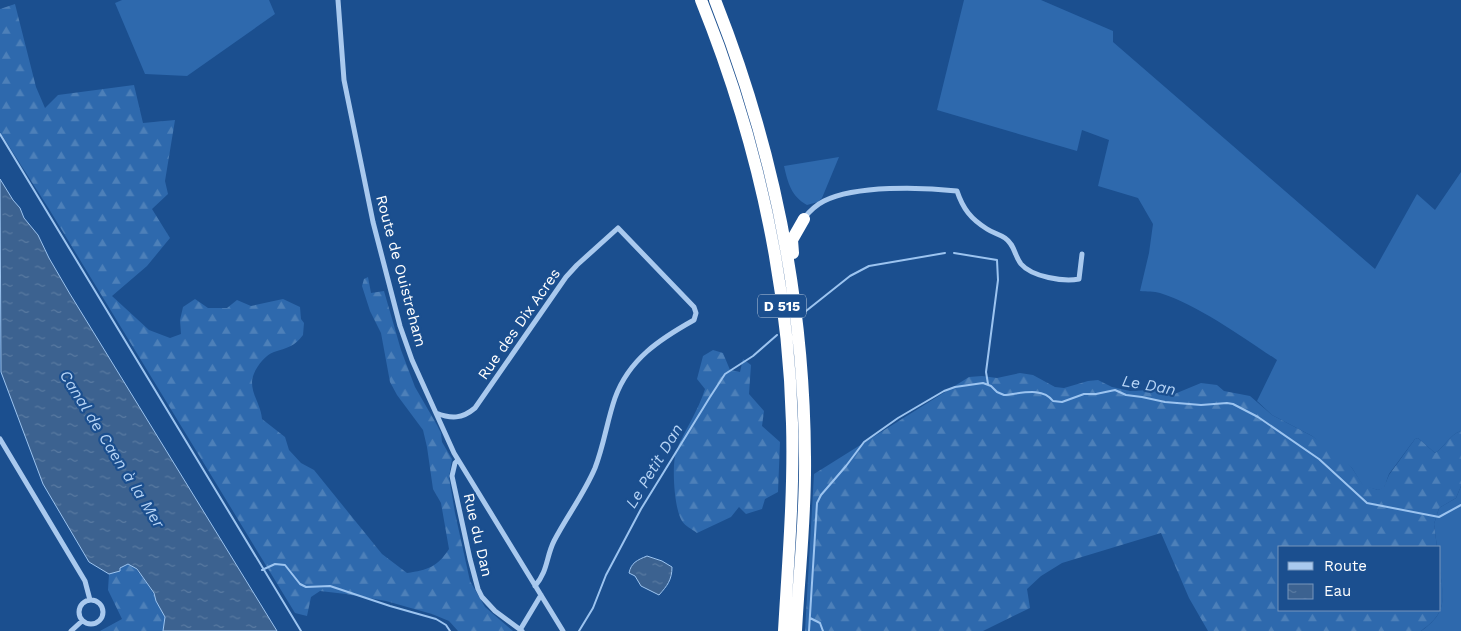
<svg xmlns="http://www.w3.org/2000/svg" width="1461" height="631" viewBox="0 0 1461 631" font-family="'Work Sans',sans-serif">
  <defs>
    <pattern id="forest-firs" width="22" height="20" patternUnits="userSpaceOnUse" patternTransform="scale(1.25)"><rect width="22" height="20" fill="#2e69ad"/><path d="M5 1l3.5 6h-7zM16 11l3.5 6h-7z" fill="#4d80b9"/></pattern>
    <pattern id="water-ripples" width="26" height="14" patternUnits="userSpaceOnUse" patternTransform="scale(1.25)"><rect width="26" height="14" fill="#3c6290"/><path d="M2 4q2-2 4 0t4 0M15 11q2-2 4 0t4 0" fill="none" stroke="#597aa1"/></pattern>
  </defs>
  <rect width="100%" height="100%" fill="#1b4f8f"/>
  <path fill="#2e69ad" d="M122,0H269L275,14L187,76L145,74L115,3Z
    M964,0H1041L1113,31V42L1375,269L1417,194L1435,210L1461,172V431C1449,435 1445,447 1435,453L1418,438L1415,439L1389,474L1384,488L1378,490L1363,486L1352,468L1312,436L1272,415L1257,401L1277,360C1242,337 1200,306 1160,293C1154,291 1147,292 1140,291L1149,253L1153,224L1138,198L1098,186L1109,140L1082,130L1077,151L937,110Z
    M839,157L822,198L818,202L807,205C791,196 788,183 784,166Z
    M1461,486V631H1421C1447,613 1444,599 1440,571C1439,563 1440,555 1440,547H1437L1434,524L1439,508L1456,498Z"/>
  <path fill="url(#forest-firs)" d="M15,4L36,87L45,108L58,95L134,85L143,123L175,120L165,181L168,194L152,209L170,238L147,266L112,296L149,330L170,338L181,334L180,320L183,307L195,299L208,308H227L237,300L251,306L283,299L300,307L301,319L304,323L303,335C295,346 287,348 274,352C264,355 252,372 252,382C252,396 261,405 262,419L285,437L289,450L301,463L314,470L382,554L407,573C428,570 437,567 449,549L441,503L433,489L427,447L423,430L397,395L390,382L381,333L370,311L362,286L364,279L368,277L371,293L384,291L401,350L415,387L437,425L441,433L442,442L452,459L449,477L455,513L470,581L485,607L513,631H458L449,621L432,614L386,601L346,594L320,591L311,597L307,616L295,613L49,209L0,132V9Z
    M713,350L723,353L730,370L740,372L743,359L751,365L749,394L764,411L762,426L780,442L778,492L765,499L762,509L746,514L739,507L731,517L697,533C692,529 685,526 682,521C674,509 671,462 677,449C686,428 698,411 705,389L697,379L703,356Z
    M1020,373L1033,375L1055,387L1064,388L1088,381L1098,380L1112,387L1130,391L1152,390L1172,395L1201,383L1217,385L1224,391L1250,396L1272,415L1312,436L1340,455L1352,468L1363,485L1378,490L1384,487L1389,475L1415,439L1418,438L1435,453C1445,447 1449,435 1461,431V486L1456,498L1439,508L1434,524L1437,547H1280V610H1440V569C1444,598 1448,612 1421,631H1208L1189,598L1161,533L1062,563L1041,576L1027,589L1030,608L983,631H805L814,474L969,377L982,376L997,378Z
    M130,564C139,569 166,610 165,620C165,623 163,627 163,631H100L122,619L108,590L109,574C118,572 122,565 130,564Z"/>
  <path fill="url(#water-ripples)" stroke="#9cc4f0" d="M0,179L13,200L20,208L24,218L38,235L49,258L70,294L277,631H163L165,617L156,601L154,593L137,569L128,564L120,568V571L109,574L89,562L43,484L1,372Z
    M647,556L662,561L672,567C672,580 667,586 659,595L641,586L635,576L629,573C631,563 637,560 647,556Z"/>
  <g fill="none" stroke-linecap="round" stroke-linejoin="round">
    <path stroke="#9cc4f0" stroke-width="2" d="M0,134L301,631
      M954,253L997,260L998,280L986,372L988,384
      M806,311L850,276L869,266L945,253
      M262,570L275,564L285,565L300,584L306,587L330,586L390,606L436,619L446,625L450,631
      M810,618L820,623L823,631
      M579,631L593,608L606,575L641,509L710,397L725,374L753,356L777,335
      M809,631L817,503L821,495L846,466L864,442L898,418L944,391L955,387L983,383L991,386L997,392L1004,395C1019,394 1042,386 1053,401L1062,402L1084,394H1096L1115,390L1126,395L1142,397L1165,402L1201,405L1227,403L1233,404L1258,417L1319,459L1367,503L1439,517L1461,505"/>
    <path stroke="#a9c9ee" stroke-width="5" d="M338,0L344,80L373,222L400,326L412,360L454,453L563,631
      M804,218C809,212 816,205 824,201C856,185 922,187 957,191C963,209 971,219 987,229C993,233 999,234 1005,238C1015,245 1014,255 1021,264C1032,277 1064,282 1079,279L1082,254
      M436,413C451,419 462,419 475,408L566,277L577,265L618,228L694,307L696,313L694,320C660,339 629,359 615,398C607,421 604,445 595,468C584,494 567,516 554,541C546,557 548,571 535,586
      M0,439L85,581L90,600
      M458,460L455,463L452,476L470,559L478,589L482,597L495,611L522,631
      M79 612a12 12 0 1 1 24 0a12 12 0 1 1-24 0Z
      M520,630L541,595
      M71,631L82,621"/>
    <path stroke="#fff" stroke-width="12" d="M701,0C755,134 788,278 792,423C794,492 788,562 784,631
      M715,0C773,146 804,300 805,457C806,515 799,573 796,631
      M793,253L792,240L804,219"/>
  </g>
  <g text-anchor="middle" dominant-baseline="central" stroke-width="4.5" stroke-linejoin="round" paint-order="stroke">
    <rect fill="#1b4f8f" stroke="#bbcadd" stroke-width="1" x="758" y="294.5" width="48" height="23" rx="4"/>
    <g font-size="14" font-weight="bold" fill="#fff">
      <text x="782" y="306">D 515</text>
    </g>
    <g font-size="15" fill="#fff" stroke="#1b4f8f">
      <text transform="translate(401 271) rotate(75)">Route de Ouistreham</text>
      <text transform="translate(519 324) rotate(-55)">Rue des Dix Acres</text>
      <text transform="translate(478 535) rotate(77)">Rue du Dan</text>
    </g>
    <g font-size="16" font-style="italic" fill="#b5d3f5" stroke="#1b4f8f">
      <text transform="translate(1149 385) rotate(10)">Le Dan</text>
      <text transform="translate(112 449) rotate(58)">Canal de Caen à la Mer</text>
      <text transform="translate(654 466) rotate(-59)">Le Petit Dan</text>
    </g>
  </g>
  <rect x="1278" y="546" width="162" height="65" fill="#1b4f8f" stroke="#7695bc"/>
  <rect x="1288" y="562" width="25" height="8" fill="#a9c9ee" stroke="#7695bc"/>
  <text x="1324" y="571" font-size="15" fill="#ffffff">Route</text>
  <rect x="1288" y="584" width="25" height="15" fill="url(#water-ripples)" stroke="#7695bc"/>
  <text x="1324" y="596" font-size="15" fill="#ffffff">Eau</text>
</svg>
